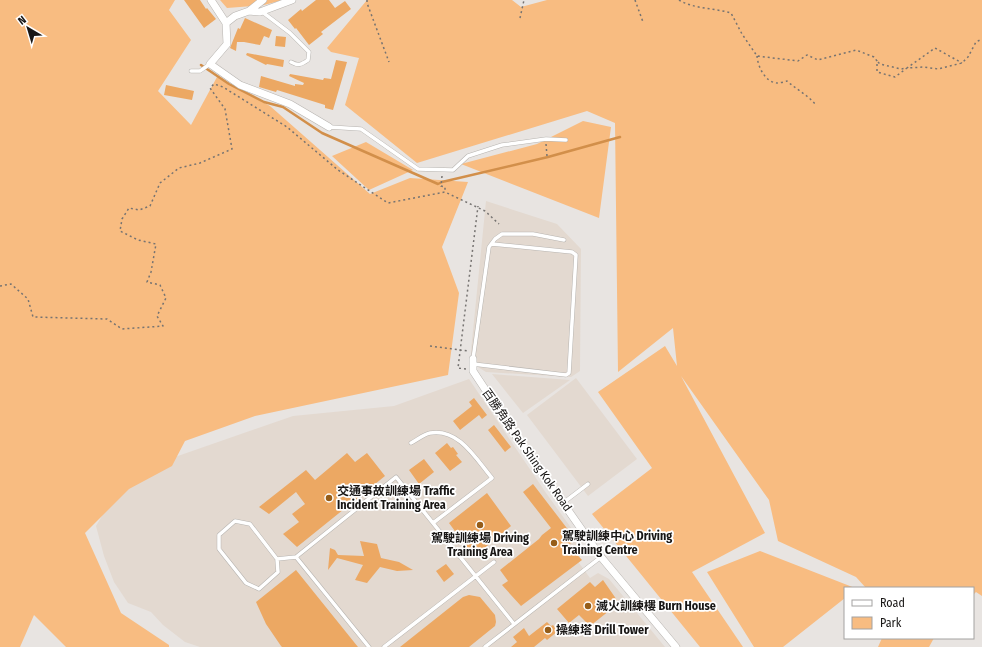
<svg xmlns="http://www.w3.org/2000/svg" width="982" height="647" viewBox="0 0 982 647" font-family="'Fira Sans Condensed','Noto Sans TC',sans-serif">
  <rect width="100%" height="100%" fill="#e8e4e1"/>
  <path fill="#e3d9d0" d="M486,201L557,224L581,249L580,371L571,377L486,372L473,364L471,351Z
    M492,374L570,380L523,413Z
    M576,378L637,459L588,496L527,415Z
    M469,379L546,493L582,543L579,563L590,578L598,573L609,579L665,647H200L185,642L163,625L151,612L128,603L114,582L104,556L96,526L113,497L175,457L293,416L394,406Z"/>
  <path fill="#f8bc81" d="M0,0H175L169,10L191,40L158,91L191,125L217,77L270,106L370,194L410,178L468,182L442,247L459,293L448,375L255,416L185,441L172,466L129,489L85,533L121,613L169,645V647H66L34,615L20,647H0Z
    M220,0H283L264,5L227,8Z
    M367,0H512L521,7L547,0H982V596L976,592L973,595V588H866L856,577L778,541L769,500L681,376L765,533L692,572L743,647H700L592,514L652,468L598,392L665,346L677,366L673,328L618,372L615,123L587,111L417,163L345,105L359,58L331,52L327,48Z
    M583,121L611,127L599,218L461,164L537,144Z
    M366,142L413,170L369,190L332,156Z
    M760,551L855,588H845V598L783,647H754L707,572Z
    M882,638H934L929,647H878Z"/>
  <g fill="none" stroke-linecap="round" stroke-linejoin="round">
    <path stroke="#d28f4a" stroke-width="2.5" d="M201,65L229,84L264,102L283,107L322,133L438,184L442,182L548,157L620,137"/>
  </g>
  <path fill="#eca863" d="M184,0H200L206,9L207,8L216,19L204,28Z
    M316,0H329L335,8L345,1L351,9L321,32L323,34L309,45L296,28L295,29L288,20L301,9L302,11Z
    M245,18L272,30L269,38L264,36L260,45L244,42H237L236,51L230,48L238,28L240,29Z
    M276,36L286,37L285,47L275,46Z
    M247,53L284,60L283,67L267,64L266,65L246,55Z
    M336,60L347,62L333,110L325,108V105L277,90L276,92L259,87L261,76L295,86V84L303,85L304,83L289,76L290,74L323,80L324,78L331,79Z
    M166,85L194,91L192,100L164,95Z
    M474,398L487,415L482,419L479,415L460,430L453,421L472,406L469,402Z
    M494,425L511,447L505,452L488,430Z
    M447,443L451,448L453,447L458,454L456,455L462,462L450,471L435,453Z
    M347,453L355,462L367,453L385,476L297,547L283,534L299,522L292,514L305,504L296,492L269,514L259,507L306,470L315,480Z
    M424,459L434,472L419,484L409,470Z
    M533,484L576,540L568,545L582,560L521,606L502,585L508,581L500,570L539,539L542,535L551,528L523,492Z
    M487,493L511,526L475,556L471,553L449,523Z
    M360,541L377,544L381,558L399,562L413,570L397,571L380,567L367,583L355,580L363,565L337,558L328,570L330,548L335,550L338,555L364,556Z
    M446,564L454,574L444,582L436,571Z
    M296,570L358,647H282L281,646L266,624L256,602Z
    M603,580L619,603L590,626L579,615L569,623L557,609L590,582L595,587Z
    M469,595L480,597L495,615L496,622L495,626L469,647H400L463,597Z
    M547,622L551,626L553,625L558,631L547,640L545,638L534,647H511L517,642L513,637L524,628L529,636Z"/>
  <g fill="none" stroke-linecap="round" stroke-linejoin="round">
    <defs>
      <path id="service" d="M261,11L290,33L309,52L308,60C301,65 298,66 291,62
        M191,71H200L210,64
        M329,127L361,129L418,169L453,170L468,156L502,145L546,139L566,140
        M473,359L489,247L495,239L502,234H533L564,240
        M473,364L566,375L569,373L576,255L572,252L492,244
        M411,443C417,440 424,434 430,433C459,428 476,459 492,478L433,523
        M563,503L588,484
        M277,559L278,572L259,589L246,583L219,549V535L235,521L250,524L277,559L296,557
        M369,647L296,557L396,477L514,624
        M384,647L494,562
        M485,647L601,557"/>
      <path id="minor" d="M211,0L226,23
        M249,11L263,0
        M226,23L227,44L210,64L240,85L290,104L329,127
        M226,23L235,16L249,11L260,12L292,0
        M473,359V371L518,439L601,557L676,647"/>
    </defs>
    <use href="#service" stroke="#b7b4b0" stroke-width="4.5"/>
    <use href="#minor" stroke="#b7b4b0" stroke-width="8"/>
    <path stroke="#767371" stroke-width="1.5" stroke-dasharray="2 3" stroke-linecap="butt" d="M367,0V3L389,62
      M635,0L643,22
      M679,0C694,9 714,8 731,13L742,34L757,56L798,61L807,55L818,60L856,50L874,57L877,61V72L895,77L907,68L924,67L938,69L962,63L968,57L976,42L982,39
      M520,18L524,0
      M757,56C758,67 765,82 777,83C780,83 784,82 787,81C797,90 808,95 816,105
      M878,62L880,64L901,69L907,68L935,48L962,63
      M546,144L547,156
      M442,176L441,186L445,187V192
      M0,286L11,284L28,299L33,317L107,319L122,329L163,326L157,316L166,298L160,285L147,282L151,272L156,244L138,240L120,231L122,219L129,208L139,210L150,206L160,183L179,168L200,163L232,149L225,109L210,88L214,84L223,87L287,127L338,170L388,203L445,192L485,211L499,224
      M430,346L468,351
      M466,369L458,368L478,206"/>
    <use href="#service" stroke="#fff" stroke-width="3.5"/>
    <use href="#minor" stroke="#fff" stroke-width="7"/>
  </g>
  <g fill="#965d19" stroke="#fff" stroke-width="1.5">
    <circle cx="329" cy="498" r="4"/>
    <circle cx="480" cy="525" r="4"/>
    <circle cx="554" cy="543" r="4"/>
    <circle cx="588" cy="606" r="4"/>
    <circle cx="548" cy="630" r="4"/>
  </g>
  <g text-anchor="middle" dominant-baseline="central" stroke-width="3.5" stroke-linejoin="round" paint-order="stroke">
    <g font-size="12" fill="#181615" stroke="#fff">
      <text transform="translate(527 450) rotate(55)">百勝角路 Pak Shing Kok Road</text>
    </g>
    <g font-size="12" font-weight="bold" fill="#181615" stroke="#fff" text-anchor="start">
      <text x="337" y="491">交通事故訓練場 Traffic<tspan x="337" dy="14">Incident Training Area</tspan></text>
      <text x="562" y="536">駕駛訓練中心 Driving<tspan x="562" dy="14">Training Centre</tspan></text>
      <text x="480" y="538" text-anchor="middle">駕駛訓練場 Driving<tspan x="480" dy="14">Training Area</tspan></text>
      <text x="596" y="606">滅火訓練樓 Burn House</text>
      <text x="556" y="630">操練塔 Drill Tower</text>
    </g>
  </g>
  <rect x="844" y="587" width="130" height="52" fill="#ffffff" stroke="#a3a2a1"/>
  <rect x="852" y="600" width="20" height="6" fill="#ffffff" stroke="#a3a2a1"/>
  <text x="880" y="607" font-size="12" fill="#181615">Road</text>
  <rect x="852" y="617" width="20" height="12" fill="#f8bc81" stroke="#a3a2a1"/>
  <text x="880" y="627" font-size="12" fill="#181615">Park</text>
  <g transform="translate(28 28) rotate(322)" stroke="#ffffff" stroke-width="3" paint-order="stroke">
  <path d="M0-3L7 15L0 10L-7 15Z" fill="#181615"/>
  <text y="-6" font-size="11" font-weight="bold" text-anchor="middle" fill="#181615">N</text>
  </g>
</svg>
